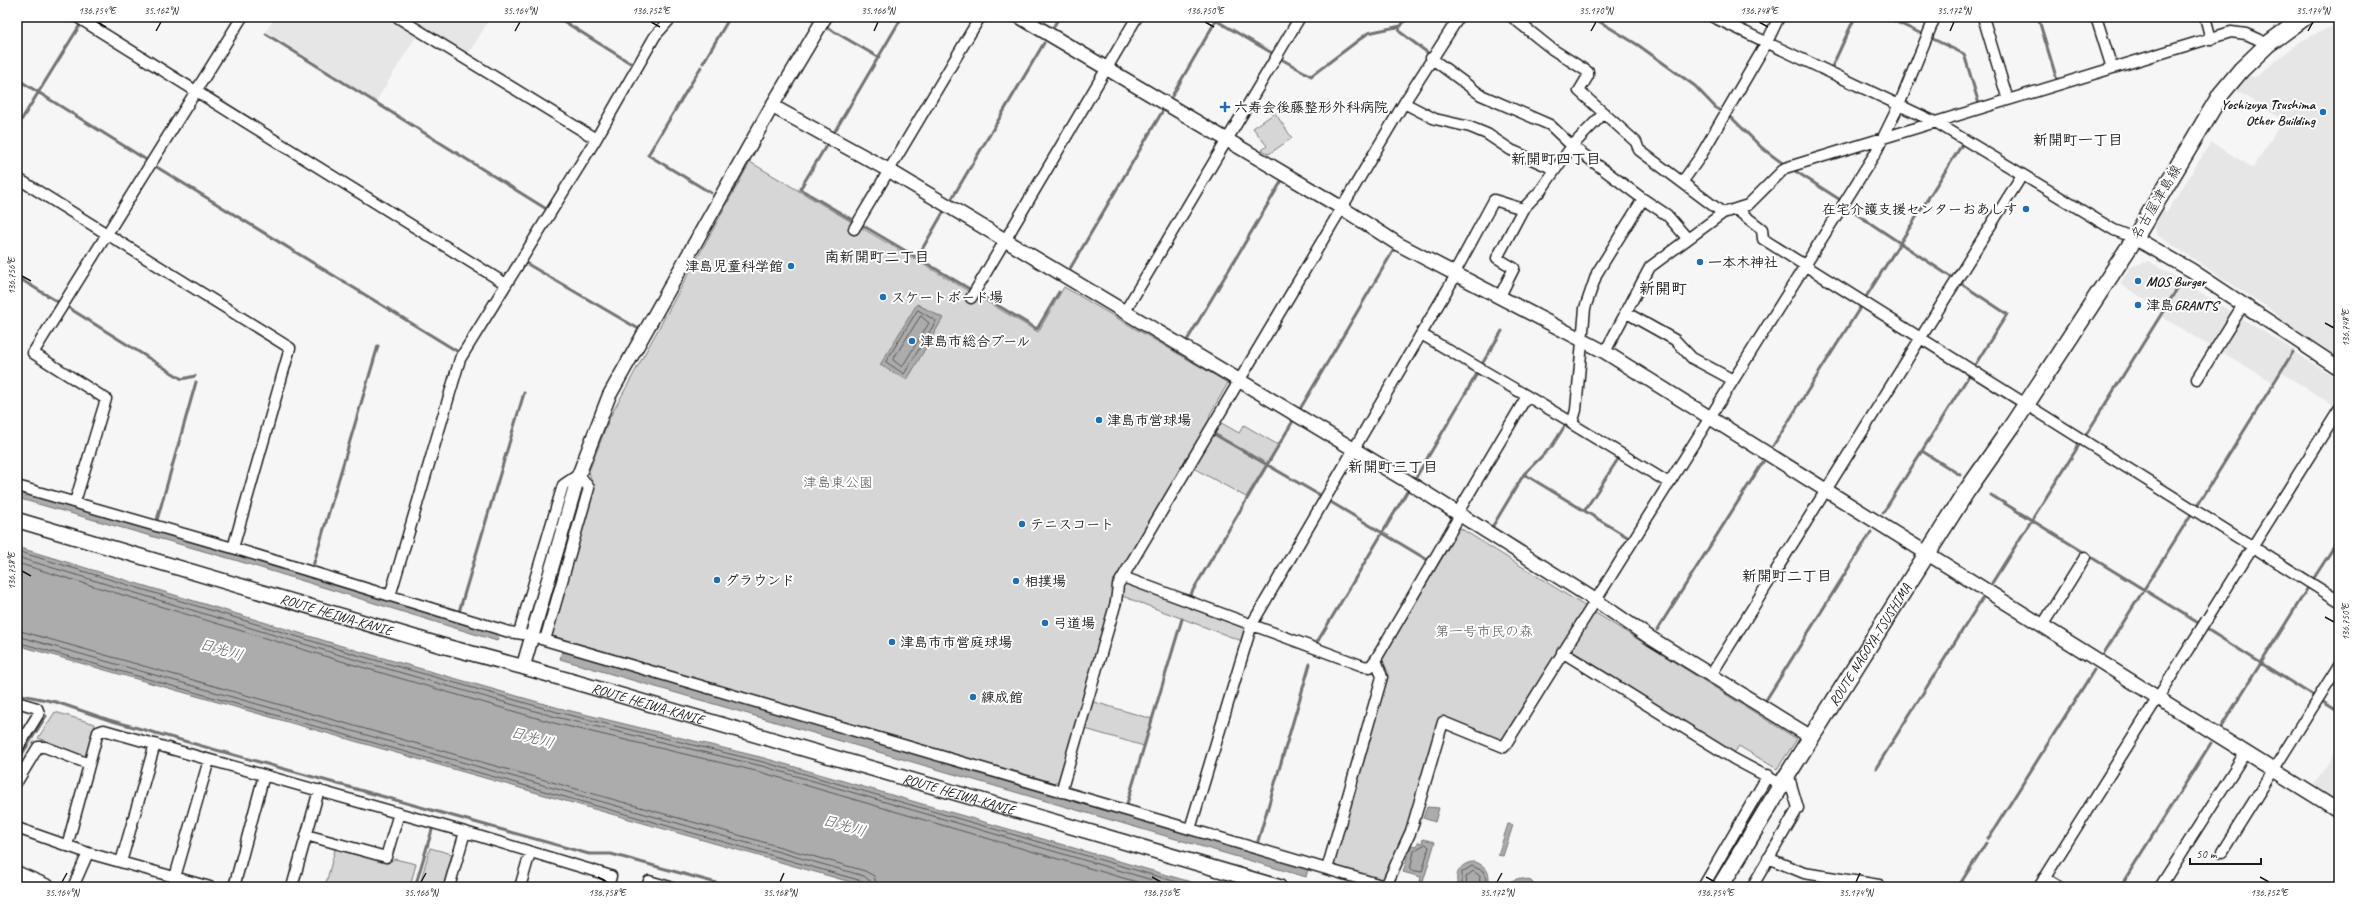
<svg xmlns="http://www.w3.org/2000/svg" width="2356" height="904" viewBox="0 0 2356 904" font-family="Caveat,'Klee One',sans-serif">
  <rect width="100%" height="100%" fill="#f6f6f6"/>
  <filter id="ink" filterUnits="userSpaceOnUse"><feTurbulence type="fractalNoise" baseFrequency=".025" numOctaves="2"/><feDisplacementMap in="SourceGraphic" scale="8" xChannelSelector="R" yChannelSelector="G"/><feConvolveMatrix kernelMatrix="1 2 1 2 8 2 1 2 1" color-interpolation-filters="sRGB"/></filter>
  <g filter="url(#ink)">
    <path fill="#e6e6e6" d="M275,17H389L417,35L376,101L266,31Z
      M404,17H491L467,56Z
      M2339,23V358L2278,318L2279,315L2157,235L2154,223L2162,209L2167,212L2211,142L2253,168L2283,120L2234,89L2244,73L2255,78L2299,42Z
      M2149,261L2180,280L2162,310L2120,284L2130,267Z
      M2184,282L2233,313L2213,348L2162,317Z
      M2238,316L2293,350L2273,382L2218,350Z
      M2294,352L2339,379V403L2336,407L2282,373Z
      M2339,746V801L2314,785Z"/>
    <path fill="#d6d6d6" stroke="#797979" d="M1275,113L1292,138L1269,154L1262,150L1267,146L1253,128Z
      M750,162L1038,332L1064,287L1228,383L1209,416L1239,433L1244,425L1278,445L1246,497L1186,464L1157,513L1127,582L1247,626L1242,641L1122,596L1113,597L1086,687L1091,701L1152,719L1144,746L1075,726L1059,780L1054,783L549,635L593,489L589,471L610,417Z
      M1460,528L1797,739L1777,769L1739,746L1734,753L1563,645L1502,742H1498L1440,718L1412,820L1385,880L1334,866L1333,862L1388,672L1382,659Z
      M55,712L95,724L88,754L84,756L38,738Z
      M336,846L388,862L395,859L416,864L410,887H325Z
      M430,848L452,854L443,887H419Z"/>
    <path fill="#acacac" stroke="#727272" d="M917,304L943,318L907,380L880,365Z
      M17,490L221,548L500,633L497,641L235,560L17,498Z
      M17,547L355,650L559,708L764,758L1208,887H868L17,645Z
      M562,651L1308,869L1306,877L560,659Z
      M1427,807L1439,808L1435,822L1423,818Z
      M1508,824L1513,825L1503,856L1498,855Z
      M1423,839L1435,842L1423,882L1420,881L1421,877L1403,872L1411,845L1417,846L1418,842L1422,843Z
      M1472,862C1485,863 1493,874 1487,887L1458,886C1454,874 1460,864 1472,862Z
      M1520,878L1531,881L1536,887H1506L1511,881Z"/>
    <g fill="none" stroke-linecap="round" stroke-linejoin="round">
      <path stroke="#565656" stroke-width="1" d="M918,310L936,321L904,374L886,362Z
        M921,316L929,323L902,367L893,360Z
        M17,551L354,654L557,712L763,762L1194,887
        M17,557L353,659L556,717L762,766L1176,887
        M17,563L351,664L554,723L760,772L1154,887
        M17,630L865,871L874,876L877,887
        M17,636L864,876L870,881L871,887
        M17,642L862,881L866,887
        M1426,844L1429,847L1422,872L1410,870L1414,851Z
        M1462,887V872L1472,866L1483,871L1486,879L1484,887
        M1467,887L1466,877L1473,871L1480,876L1479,887"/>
      <path stroke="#727272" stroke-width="3" d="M557,17L635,66
        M809,17L812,19
        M1210,17L1272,53
        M1592,17L1638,45L1695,86L1717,109L1731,117L1762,148L1785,165
        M1886,17L1924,35
        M2038,17L2057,80
        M1054,26L1059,17
        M1399,27L1400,32L1428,53
        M828,28L878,57
        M266,34L548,210
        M1931,38L1964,54L1979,104
        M1283,60L1311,76L1368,33L1401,26L1407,17
        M703,63L730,17
        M701,67L648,155L711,193
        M1831,69L1855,17
        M17,79L145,159
        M1172,96L1218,17
        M17,127L80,25
        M832,136L902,17
        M829,141L800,189L854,221
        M155,166L460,353
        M1792,169L1842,201L1846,207L1954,279
        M951,200L1044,43
        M862,225L973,291
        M917,258L944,211
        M524,262L637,328
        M1068,272L1162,112
        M17,277L58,302
        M1960,283L2007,314L1973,368
        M977,293L1037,329L1059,292
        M1864,300L1963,143
        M69,308L182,379L195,376
        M1186,342L1281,182
        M1482,364L1502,331
        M1300,409L1393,251
        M1214,434L1321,496
        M2084,438L2182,281
        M1773,446L1861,306
        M1922,451L1960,475
        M1524,474L1629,538
        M1415,479L1478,372
        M1991,495L2085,553
        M1329,501L1426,559
        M2196,508L2293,352
        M1585,510L1620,456
        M1883,513L1970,374
        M157,520L196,382
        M1491,529L1524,474L1552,446L1566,424
        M2089,556L2200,624
        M313,566L378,346
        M2312,581L2339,539
        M1992,583L2081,442
        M1189,597L1293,421
        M459,612L524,393
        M2205,628L2315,697
        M1657,630L1763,462
        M1316,644L1408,490
        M2104,653L2192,513
        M2261,663L2309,586
        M17,694L56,702L109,720L589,854H611L731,887
        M1766,700L1871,532
        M2320,700L2339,712
        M2221,727L2261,663
        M17,762L46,716
        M1876,768L1982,599
        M1126,807L1182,619
        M1988,839L2094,670
        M1258,841L1310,664
        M415,887L432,830
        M1958,887L1986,843
        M2120,887L2211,743"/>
      <defs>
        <path id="minor" d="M77,17L506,284
          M397,17L596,139
          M1512,17L1552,49L1588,72V76L1579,91L1636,142L1639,150L1723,213
          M1713,17L1937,123L2114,230L2135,238
          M1983,17L2008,100
          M2096,17L2112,68
          M2205,17L2211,39
          M1431,58L1481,95L1550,125L1572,146L1643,199L1597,273L1585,308L1576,410L1572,424L1669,483
          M1404,103L1435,119L1470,127L1487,134L1511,150L1554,169
          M17,178L290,348L233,548
          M1683,181L1700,157L1767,42L1779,17
          M1643,199L1667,215L1687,238
          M1737,210L1762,229L1763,239L2339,601
          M854,229L980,17
          M1454,274L1494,200L1523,209
          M971,298L1137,17
          M1499,298L1514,268L1497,258L1523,209L1541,190L1572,146L1604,113
          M1625,312L1675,340L1692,358L1733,380
          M1124,313L1300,17
          M1421,334L1456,275
          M1605,352L1650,267L1723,213L1748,205L1785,168L2231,32L2246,34L2268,44
          M2197,379L2243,305
          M17,486L233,548L509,632L523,634
          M75,502L106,399L33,353L242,17
          M1457,514L1527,396
          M1123,577L1363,666L1370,667L1376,659
          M390,596L460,359L596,139L655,36L672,17
          M2042,626L2085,557
          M519,633L563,485L579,474L589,488L545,640
          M541,639L1388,887
          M1562,652L1734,759L1781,784
          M1711,675L2022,175
          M17,702L37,708L39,713L17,749
          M17,782L38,747H45L89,764
          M1061,792L1116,602L1118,585L1404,103L1459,17
          M17,828L88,853L210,887
          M1190,829L1252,624L1421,334L1573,423
          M306,835L386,857L399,813
          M67,846L98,732L104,730L465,832L611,876L608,887
          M2222,852L2339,665
          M1768,858L1804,873L1879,885L1878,887
          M121,862L155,744
          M1327,869L1382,677L1376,659L1460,515
          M175,877L209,760
          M2044,878L2059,887
          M1386,886L1411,831L1443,722L1504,747L1876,152L1899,105L1935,17
          M22,887L27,877
          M73,887L88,853
          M234,887L264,775
          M292,887L319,790
          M449,887L465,832
          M520,887L530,853
          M647,887L649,881L670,887
          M1703,887L1768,775
          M1752,887L1798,808L1788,774
          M2039,887L2339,409
          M2160,887L2245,753"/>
        <path id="tertiary" d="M1020,17L1342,208L1398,244L1605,352L2339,811
          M772,106L890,171L1405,480L1595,600L1649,637L1811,737
          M2135,238L2191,270L2339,368
          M523,667L579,474L609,396L772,106L825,17
          M17,873L49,887"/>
        <g id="secondary">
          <path id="s1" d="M17,520L440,645L523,667L1279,887"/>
        </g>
        <g id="primary">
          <path id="s2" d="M1720,887L1788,774L1966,492L2012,426L2135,238L2221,94L2241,70L2268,44L2305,17"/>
        </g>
      </defs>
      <use href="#minor" stroke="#1c1c1c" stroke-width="13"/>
      <use href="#tertiary" stroke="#1c1c1c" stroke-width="16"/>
      <use href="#secondary" stroke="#1c1c1c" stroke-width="17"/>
      <use href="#primary" stroke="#1c1c1c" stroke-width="19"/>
      <use href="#minor" stroke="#fff" stroke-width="10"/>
      <use href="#tertiary" stroke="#fff" stroke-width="13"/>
      <use href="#secondary" stroke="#fff" stroke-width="14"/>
      <use href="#primary" stroke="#fff" stroke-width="16"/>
    </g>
  </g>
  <path fill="none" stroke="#1c1c1c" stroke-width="1.5" d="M97,22L106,27M651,22L660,27M1205,22L1214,27M1759,22L1768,27M156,31L161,22M515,31L520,22M874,31L878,22M1591,31L1596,22M1950,31L1954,22M2308,31L2313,22M22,276L31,281M2325,323L2334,328M22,571L31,576M2325,617L2334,622M598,877L607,882M1152,877L1161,882M1706,877L1715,882M2260,877L2269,882M62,882L67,873M421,882L426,873M780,882L784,873M1497,882L1502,873M1856,882L1860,873"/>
  <g fill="#1f6fb2" stroke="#fff" stroke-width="1.5">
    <path d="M1223 101h4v4h4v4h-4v4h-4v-4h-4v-4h4z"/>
    <circle cx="2323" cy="112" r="4"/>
    <circle cx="2026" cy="209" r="4"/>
    <circle cx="1700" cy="262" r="4"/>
    <circle cx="791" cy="266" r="4"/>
    <circle cx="2138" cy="281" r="4"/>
    <circle cx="883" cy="297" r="4"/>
    <circle cx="2138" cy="305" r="4"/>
    <circle cx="912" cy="341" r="4"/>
    <circle cx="1099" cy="420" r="4"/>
    <circle cx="1022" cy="524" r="4"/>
    <circle cx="717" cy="580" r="4"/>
    <circle cx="1016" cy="581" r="4"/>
    <circle cx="1045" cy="623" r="4"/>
    <circle cx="892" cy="642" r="4"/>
    <circle cx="973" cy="697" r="4"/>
  </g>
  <g text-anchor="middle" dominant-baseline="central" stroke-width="4" stroke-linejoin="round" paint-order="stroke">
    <g font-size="14" font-weight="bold" fill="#1c1c1c" stroke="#fff" text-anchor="start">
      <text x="2315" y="104" text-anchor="end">Yoshizuya Tsushima<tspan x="2315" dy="16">Other Building</tspan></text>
      <text x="1234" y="107">六寿会後藤整形外科病院</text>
      <text x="2018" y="209" text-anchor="end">在宅介護支援センターおあしす</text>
      <text x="1708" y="262">一本木神社</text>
      <text x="783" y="266" text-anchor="end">津島児童科学館</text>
      <text x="2146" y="281">MOS Burger</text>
      <text x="891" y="297">スケートボード場</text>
      <text x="2146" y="305">津島GRANT'S</text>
      <text x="920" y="341">津島市総合プール</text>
      <text x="1107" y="420">津島市営球場</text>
      <text x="1030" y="524">テニスコート</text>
      <text x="725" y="580">グラウンド</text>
      <text x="1024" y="581">相撲場</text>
      <text x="1053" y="623">弓道場</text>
      <text x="900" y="642">津島市市営庭球場</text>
      <text x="981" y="697">練成館</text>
    </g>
    <g font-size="14" fill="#1c1c1c" stroke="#fff">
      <text transform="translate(2156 202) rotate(-59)">名古屋津島線</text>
      <text stroke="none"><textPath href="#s1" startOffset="333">ROUTE HEIWA-KANIE</textPath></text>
      <text stroke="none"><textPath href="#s2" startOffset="285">ROUTE NAGOYA-TSUSHIMA</textPath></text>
      <text stroke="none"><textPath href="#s1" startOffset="657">ROUTE HEIWA-KANIE</textPath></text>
      <text stroke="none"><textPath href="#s1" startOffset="981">ROUTE HEIWA-KANIE</textPath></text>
    </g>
    <g font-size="14" fill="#5d5d5d" stroke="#fff">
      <text x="838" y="482">津島東公園</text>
      <text x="1484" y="631">第一号市民の森</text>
    </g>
    <g font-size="15" font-weight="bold" fill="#1c1c1c" stroke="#fff">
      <text x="2078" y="140">新開町一丁目</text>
      <text x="1556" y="159">新開町四丁目</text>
      <text x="877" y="257">南新開町二丁目</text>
      <text x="1393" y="467">新開町三丁目</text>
      <text x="1787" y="576">新開町二丁目</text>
    </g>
    <g font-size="15" font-style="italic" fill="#5d5d5d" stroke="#fff">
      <text transform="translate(221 650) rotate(16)">日光川</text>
      <text transform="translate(532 738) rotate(16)">日光川</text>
      <text transform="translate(844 826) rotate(16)">日光川</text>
    </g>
    <g font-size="16" font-weight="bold" fill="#1c1c1c" stroke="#fff">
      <text x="1663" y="289">新開町</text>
    </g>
  </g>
  <rect width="2356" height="904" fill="none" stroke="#fff" stroke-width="44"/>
  <path d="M2190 858v6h71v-6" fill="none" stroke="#1c1c1c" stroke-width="2"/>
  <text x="2196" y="858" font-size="12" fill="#1c1c1c" stroke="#ffffff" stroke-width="3" paint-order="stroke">50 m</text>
  <rect x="22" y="22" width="2312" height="860" fill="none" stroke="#1c1c1c" stroke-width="1.5"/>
  <g font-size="10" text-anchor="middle" fill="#1c1c1c">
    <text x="97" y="14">136.754°E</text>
    <text x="161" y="14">35.162°N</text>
    <text x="520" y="14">35.164°N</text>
    <text x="651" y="14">136.752°E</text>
    <text x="878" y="14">35.166°N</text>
    <text x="1205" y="14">136.750°E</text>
    <text x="1596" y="14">35.170°N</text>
    <text x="1759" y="14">136.748°E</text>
    <text x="1954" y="14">35.172°N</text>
    <text x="2313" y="14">35.174°N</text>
    <text transform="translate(11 276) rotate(-90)" y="4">136.756°E</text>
    <text transform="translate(2345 328) rotate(-90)" y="4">136.748°E</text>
    <text transform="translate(11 571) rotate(-90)" y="4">136.758°E</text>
    <text transform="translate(2345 622) rotate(-90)" y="4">136.750°E</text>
    <text x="62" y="896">35.164°N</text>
    <text x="421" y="896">35.166°N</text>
    <text x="607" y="896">136.758°E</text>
    <text x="780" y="896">35.168°N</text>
    <text x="1161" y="896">136.756°E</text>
    <text x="1497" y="896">35.172°N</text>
    <text x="1715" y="896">136.754°E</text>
    <text x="1856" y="896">35.174°N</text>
    <text x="2269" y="896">136.752°E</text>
  </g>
</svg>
